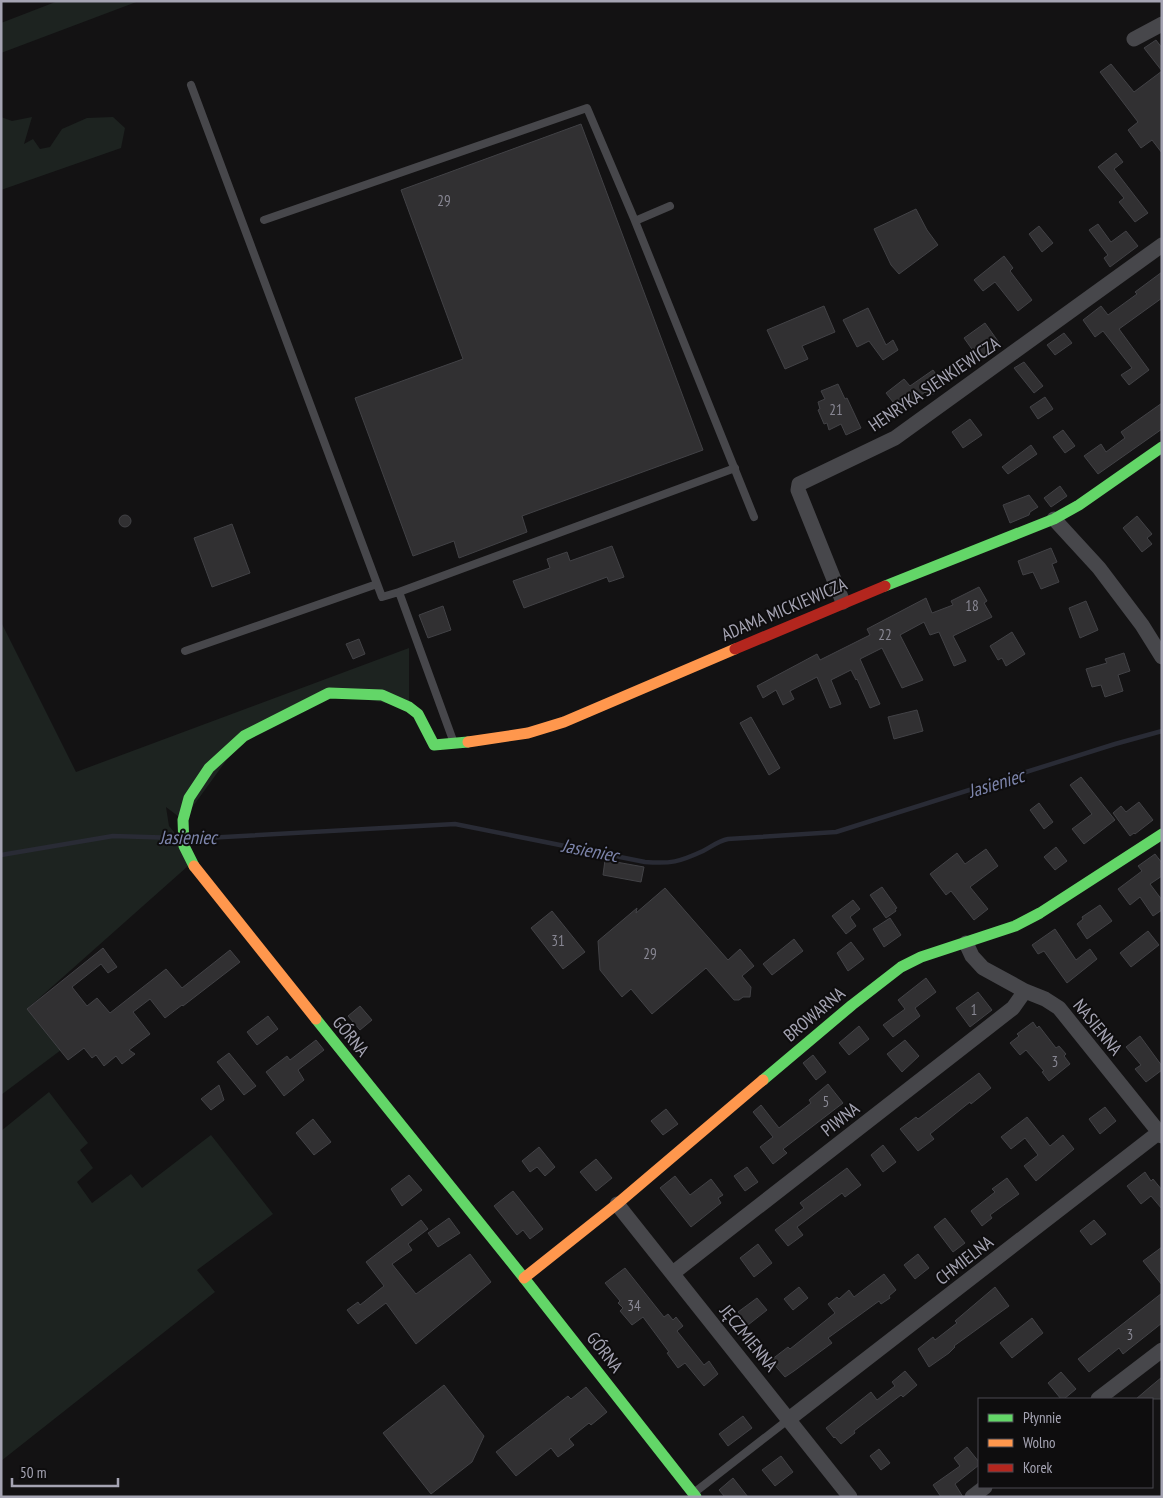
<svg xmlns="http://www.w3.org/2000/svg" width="1163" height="1498" viewBox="0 0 1163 1498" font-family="'PT Sans Narrow',sans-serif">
  <rect width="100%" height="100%" fill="#131213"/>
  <path fill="#1d2320" d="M58,1H139L1,53V23Z
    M1,117L12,121L32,117L24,144L33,139L40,149L50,147L62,129L87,118L113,117L125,128L121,148L1,190Z
    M1,622L76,772L409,648V707L329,693L244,736L183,820L166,807L169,826L174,832L188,866L27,1009L61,1050L1,1095Z
    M49,1092L88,1143L80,1150L93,1168L77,1182L92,1203L131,1174L142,1188L211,1135L273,1214L197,1270L215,1292L1,1461V1131Z"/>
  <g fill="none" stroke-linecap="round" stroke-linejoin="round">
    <path stroke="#292b35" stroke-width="4.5" d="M188,839L455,824L645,862C671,864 679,862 703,851C711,847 718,841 728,839L836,832L1115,744L1162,731
      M1,855L113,836L178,838"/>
  </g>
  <path fill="#313032" stroke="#424246" d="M1156,40L1162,48V71L1144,48Z
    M1111,64L1134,92L1162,71V153L1152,140L1141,148L1128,130L1138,122L1100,72Z
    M581,124L703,450L522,516L527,532L459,558L454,541L413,556L355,398L463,359L401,190Z
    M1116,153L1123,162L1114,169L1148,213L1135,222L1119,202L1124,198L1098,167Z
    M916,209L927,230L938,245L899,274L891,265L874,229Z
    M1098,224L1111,242L1126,231L1138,246L1110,267L1104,258L1108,255L1089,230Z
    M1039,226L1053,243L1042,252L1029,234Z
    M1004,256L1013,268L1010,271L1032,300L1018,311L995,282L983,291L974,280Z
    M1162,272V298L1119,329L1149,370L1129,385L1121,375L1132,368L1103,331L1095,337L1083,320L1101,306L1108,315L1137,294L1135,292Z
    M824,306L835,332L802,346L808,359L785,369L767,330Z
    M868,308L886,345L893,340L898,350L883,360L869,341L857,347L843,320Z
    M985,323L1000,344L979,359L964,338Z
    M1064,333L1072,343L1055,355L1047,345Z
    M1024,362L1043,386L1034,393L1014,368Z
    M933,370L944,386L929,397L925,392L900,411L886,393L904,379L910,386Z
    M838,384L845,399L847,398L861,428L846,435L841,424L829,430L827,423L824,424L818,410L820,409L818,402L825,399L821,391Z
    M1045,397L1053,409L1038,419L1030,407Z
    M1162,403V429L1098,474L1084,456L1101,444L1106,452L1125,438L1121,432Z
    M970,419L982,435L963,448L952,432Z
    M1063,430L1075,446L1065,453L1053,437Z
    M1031,445L1037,454L1008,474L1002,467Z
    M1060,486L1067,496L1051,507L1044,498Z
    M1029,495L1038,507L1030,512L1029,515L1010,523L1003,505Z
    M119 521a6 6 0 1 1 12 0a6 6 0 1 1-12 0Z
    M1137,516L1152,534L1147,538L1152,544L1142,552L1123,528Z
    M232,524L250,573L212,587L194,538Z
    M612,546L624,577L609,582L607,577L524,608L513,581L550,568L547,559L567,552L570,561Z
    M1051,548L1057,562L1052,564L1059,582L1041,589L1033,572L1023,575L1018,561Z
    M979,587L987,601L984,603L992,617L953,636L966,661L954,666L939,632L930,635L924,622L900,635L923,680L902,688L882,648L860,659L880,704L870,708L857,679L856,680L851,670L831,680L841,704L830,708L817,677L790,691L794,699L783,705L776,690L763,698L757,686L817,654L820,660L870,635L867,629L926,598L932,613L953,605L951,601Z
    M1086,601L1098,630L1080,638L1069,608Z
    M443,606L451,630L428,638L419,615Z
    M1012,632L1025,654L1006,666L1002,658L998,660L990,646Z
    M359,639L365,654L353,659L346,644Z
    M1124,653L1130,671L1118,675L1123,691L1105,697L1101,685L1092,687L1086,669L1107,663L1105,659Z
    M917,710L923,731L894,739L888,717Z
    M751,717L780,768L769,775L740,723Z
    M1081,777L1115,820L1084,844L1072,829L1092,814L1070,785Z
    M1139,802L1153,820L1135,834L1134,833L1130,836L1113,813L1121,806L1126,812Z
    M1039,803L1053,822L1044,829L1030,810Z
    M1056,847L1067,861L1055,870L1044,857Z
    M986,849L998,866L970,887L988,909L974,920L951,891L946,895L930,874L957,853L965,864Z
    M1155,854L1162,863V876L1150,884L1162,900V910L1153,916L1140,897L1130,905L1118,889L1142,871L1138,866Z
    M605,860L644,867L641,882L603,875Z
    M882,887L897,908L895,909L896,911L886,918L870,895Z
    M665,888L728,960L740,949L754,966L742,976L751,987L750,997H743L739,1000H734L706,968L652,1014L631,989L622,997L600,970L598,941L637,908L636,913Z
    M853,900L860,909L850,917L856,926L846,934L832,916Z
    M1100,905L1112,921L1087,939L1077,924L1083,919L1082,917Z
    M552,911L585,952L563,969L531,928Z
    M890,918L901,935L884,947L873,929Z
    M1055,929L1076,960L1090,949L1097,959L1067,983L1044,951L1038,954L1032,945Z
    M1148,931L1159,945L1131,967L1120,953Z
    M794,939L803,951L772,975L763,964Z
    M851,942L864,959L848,971L837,953Z
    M103,948L117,967L108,973L101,964L72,987L87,1006L97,998L110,1013L166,969L182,988L230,950L240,962L183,1006L182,1005L165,1018L150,999L133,1012L150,1034L129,1050L135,1054L122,1064L116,1056L104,1066L96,1055L92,1058L84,1048L68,1060L27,1009Z
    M926,978L936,992L915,1008L920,1016L893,1037L883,1025L905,1009L898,1000Z
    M978,992L992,1010L970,1027L956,1008Z
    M360,1006L372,1020L360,1030L348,1016Z
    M268,1016L278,1029L257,1045L247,1032Z
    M1033,1022L1037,1028L1039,1026L1056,1048L1059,1046L1066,1054L1064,1056L1070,1064L1049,1081L1042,1072L1044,1071L1026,1050L1020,1055L1010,1043L1019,1036L1017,1034Z
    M859,1026L869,1039L849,1055L839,1043Z
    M1140,1036L1162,1066V1070L1146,1082L1135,1069L1141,1065L1126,1047Z
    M316,1040L324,1050L298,1070L304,1080L284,1096L266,1072L287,1056L290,1060Z
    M905,1040L919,1056L902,1072L887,1054Z
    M229,1053L256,1086L244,1095L217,1062Z
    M813,1055L826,1072L816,1080L803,1063Z
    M979,1073L991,1088L971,1104L970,1102L930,1134L934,1139L918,1151L900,1129L916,1117L918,1119Z
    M828,1084L843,1103L783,1149L787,1153L773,1164L760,1147L773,1137L753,1112L761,1105L779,1128L811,1103L809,1100Z
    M219,1085L224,1100L211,1110L201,1099Z
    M1105,1107L1116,1121L1100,1134L1089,1119Z
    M666,1109L678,1124L663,1135L651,1121Z
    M1027,1117L1050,1146L1063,1135L1074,1149L1036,1181L1024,1166L1038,1155L1025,1138L1011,1149L1001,1137Z
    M313,1119L331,1142L314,1155L296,1133Z
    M883,1145L896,1162L883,1172L871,1155Z
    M539,1147L555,1167L545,1176L537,1167L530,1172L522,1161Z
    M596,1159L612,1178L596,1191L580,1172Z
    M747,1167L758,1182L745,1191L734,1176Z
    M847,1168L861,1185L845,1197L842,1193L797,1227L803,1235L788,1246L775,1230L804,1208L800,1203Z
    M1145,1172L1151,1181L1153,1179L1162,1190V1209L1151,1196L1141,1204L1127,1186Z
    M409,1175L422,1190L402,1206L391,1189Z
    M675,1176L690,1195L711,1179L723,1195L718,1198L721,1203L691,1227L660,1188Z
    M1007,1178L1019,1194L990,1215L992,1218L982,1226L971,1211L995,1192L992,1189Z
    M513,1191L543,1229L530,1239L523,1230L517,1235L494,1206Z
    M449,1218L460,1233L438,1247L428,1233Z
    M945,1218L965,1243L953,1252L934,1227Z
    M421,1220L428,1229L408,1244L412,1250L392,1264L416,1294L470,1254L491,1282L416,1344L386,1303L358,1324L347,1310L358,1302L360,1305L384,1286L366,1262Z
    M1094,1220L1106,1234L1091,1245L1080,1231Z
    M758,1244L772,1263L754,1277L740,1258Z
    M1162,1247V1285L1143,1261Z
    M918,1254L929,1268L915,1279L904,1265Z
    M625,1268L664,1317L668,1314L673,1320L676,1317L683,1326L677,1331L704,1365L709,1361L718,1374L704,1386L685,1363L678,1368L667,1353L669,1352L643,1317L632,1325L620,1311L623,1308L618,1303L620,1301L605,1283Z
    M884,1274L896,1290L889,1296L890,1298L881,1304L879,1301L828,1338L832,1343L794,1371L785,1377L778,1369L771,1360L788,1347L790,1349L835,1313L828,1304L837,1297L839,1299L849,1290L854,1297Z
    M799,1287L808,1298L793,1310L784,1299Z
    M995,1287L1009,1306L954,1346L955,1347L949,1353L929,1367L918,1349L933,1337L935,1340L957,1323L955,1321Z
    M1162,1293V1323L1123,1354L1119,1348L1089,1372L1078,1359Z
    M757,1298L767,1310L748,1325L738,1312Z
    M1032,1318L1043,1333L1012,1358L1000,1343Z
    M905,1371L917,1385L903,1397L901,1395L854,1431L855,1433L841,1444L835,1437L834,1438L826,1428L871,1392L877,1400L895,1386L892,1382Z
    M1061,1372L1076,1389L1064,1399H1061L1048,1383Z
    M1162,1377V1399H1136L1150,1387Z
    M444,1385L484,1436L472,1462L431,1494L383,1433Z
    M586,1387L607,1412L591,1425L589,1423L569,1439L574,1445L558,1457L551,1448L516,1476L496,1452L568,1396L571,1399Z
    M743,1416L752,1428L728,1446L719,1434Z
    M967,1447L979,1462V1465L955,1484L963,1497H941L933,1485L960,1466L954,1458Z
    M879,1449L890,1463L881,1470L870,1456Z
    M781,1456L793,1472L775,1486L762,1470Z
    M733,1478L748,1497H725L719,1490Z"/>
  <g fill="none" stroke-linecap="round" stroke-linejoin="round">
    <path stroke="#47474b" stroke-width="8" d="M191,85L382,597L399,592L454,743
      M670,206L635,221L754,517
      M264,220L587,108L635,221
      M399,592L735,468
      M185,651L377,584
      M695,1492L789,1419"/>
    <path stroke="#47474b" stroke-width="15" d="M1134,39L1162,24
      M1054,519L1099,568L1142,625L1162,657
      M843,602L798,490L799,484L895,438L1162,245
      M966,943L972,956L983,968L1025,991L1045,999L1059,1008L1162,1136
      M617,1204L850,1497
      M673,1273L1013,1008L1025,991
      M1098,1399L1162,1350
      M789,1419L1162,1130
      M972,1497L985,1487"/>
    <path stroke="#63d668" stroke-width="11" d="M885,586L1054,519L1079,505L1162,447
      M194,866L184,846L183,820L189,798L209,768L244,736L329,693L382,695L409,707L418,714L434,745L468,742
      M316,1019L524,1278L696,1497
      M763,1080L852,1005L901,967L921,957L1015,926L1040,913L1162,834"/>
    <path stroke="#ff974d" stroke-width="11" d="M468,742L528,733L564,722L735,649
      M194,866L316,1019
      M524,1278L617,1204L763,1080"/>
    <path stroke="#b3261e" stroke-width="11" d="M735,649L885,586"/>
  </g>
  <g text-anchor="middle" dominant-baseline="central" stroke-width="4" stroke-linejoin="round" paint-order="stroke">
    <g font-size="15" fill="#888793">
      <text x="444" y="200">29</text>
      <text x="836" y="409">21</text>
      <text x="972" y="605">18</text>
      <text x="885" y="634">22</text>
      <text x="558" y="940">31</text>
      <text x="650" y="953">29</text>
      <text x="974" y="1009">1</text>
      <text x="1055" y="1061">3</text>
      <text x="826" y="1101">5</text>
      <text x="634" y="1305">34</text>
      <text x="1130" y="1334">3</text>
    </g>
    <g font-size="18" fill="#a5a4b3" stroke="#0e0d0e">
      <text transform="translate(934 384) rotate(-34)">HENRYKA SIENKIEWICZA</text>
      <text transform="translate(784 609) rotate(-23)">ADAMA MICKIEWICZA</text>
      <text transform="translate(814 1014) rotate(-40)">BROWARNA</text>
      <text transform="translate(1098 1027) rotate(51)">NASIENNA</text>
      <text transform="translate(351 1036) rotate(51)">GÓRNA</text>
      <text transform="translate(840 1119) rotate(-38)">PIWNA</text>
      <text transform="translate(964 1260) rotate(-38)">CHMIELNA</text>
      <text transform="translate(749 1338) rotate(51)">JĘCZMIENNA</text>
      <text transform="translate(605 1352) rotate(52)">GÓRNA</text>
    </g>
    <g font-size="19" font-style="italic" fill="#7d85ac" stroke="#0e0d0e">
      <text transform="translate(996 783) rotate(-17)">Jasieniec</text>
      <text x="188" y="837">Jasieniec</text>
      <text transform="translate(590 850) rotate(11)">Jasieniec</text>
    </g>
  </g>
  <rect width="1163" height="1498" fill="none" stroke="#a5a4b3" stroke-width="5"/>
  <rect x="978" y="1398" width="175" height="90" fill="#0e0d0e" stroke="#4a4950"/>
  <rect x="988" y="1414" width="25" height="8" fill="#63d668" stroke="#4a4950"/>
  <text x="1023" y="1423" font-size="15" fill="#a5a4b3">Płynnie</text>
  <rect x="988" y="1439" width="25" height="8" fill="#ff974d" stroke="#4a4950"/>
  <text x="1023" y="1448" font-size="15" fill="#a5a4b3">Wolno</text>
  <rect x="988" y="1464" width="25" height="8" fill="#b3261e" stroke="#4a4950"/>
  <text x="1023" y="1473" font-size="15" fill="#a5a4b3">Korek</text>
  <path d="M12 1478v8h106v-8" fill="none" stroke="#a5a4b3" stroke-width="2.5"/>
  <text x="20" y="1478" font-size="15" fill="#a5a4b3" stroke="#0e0d0e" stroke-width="4" paint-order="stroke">50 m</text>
</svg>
